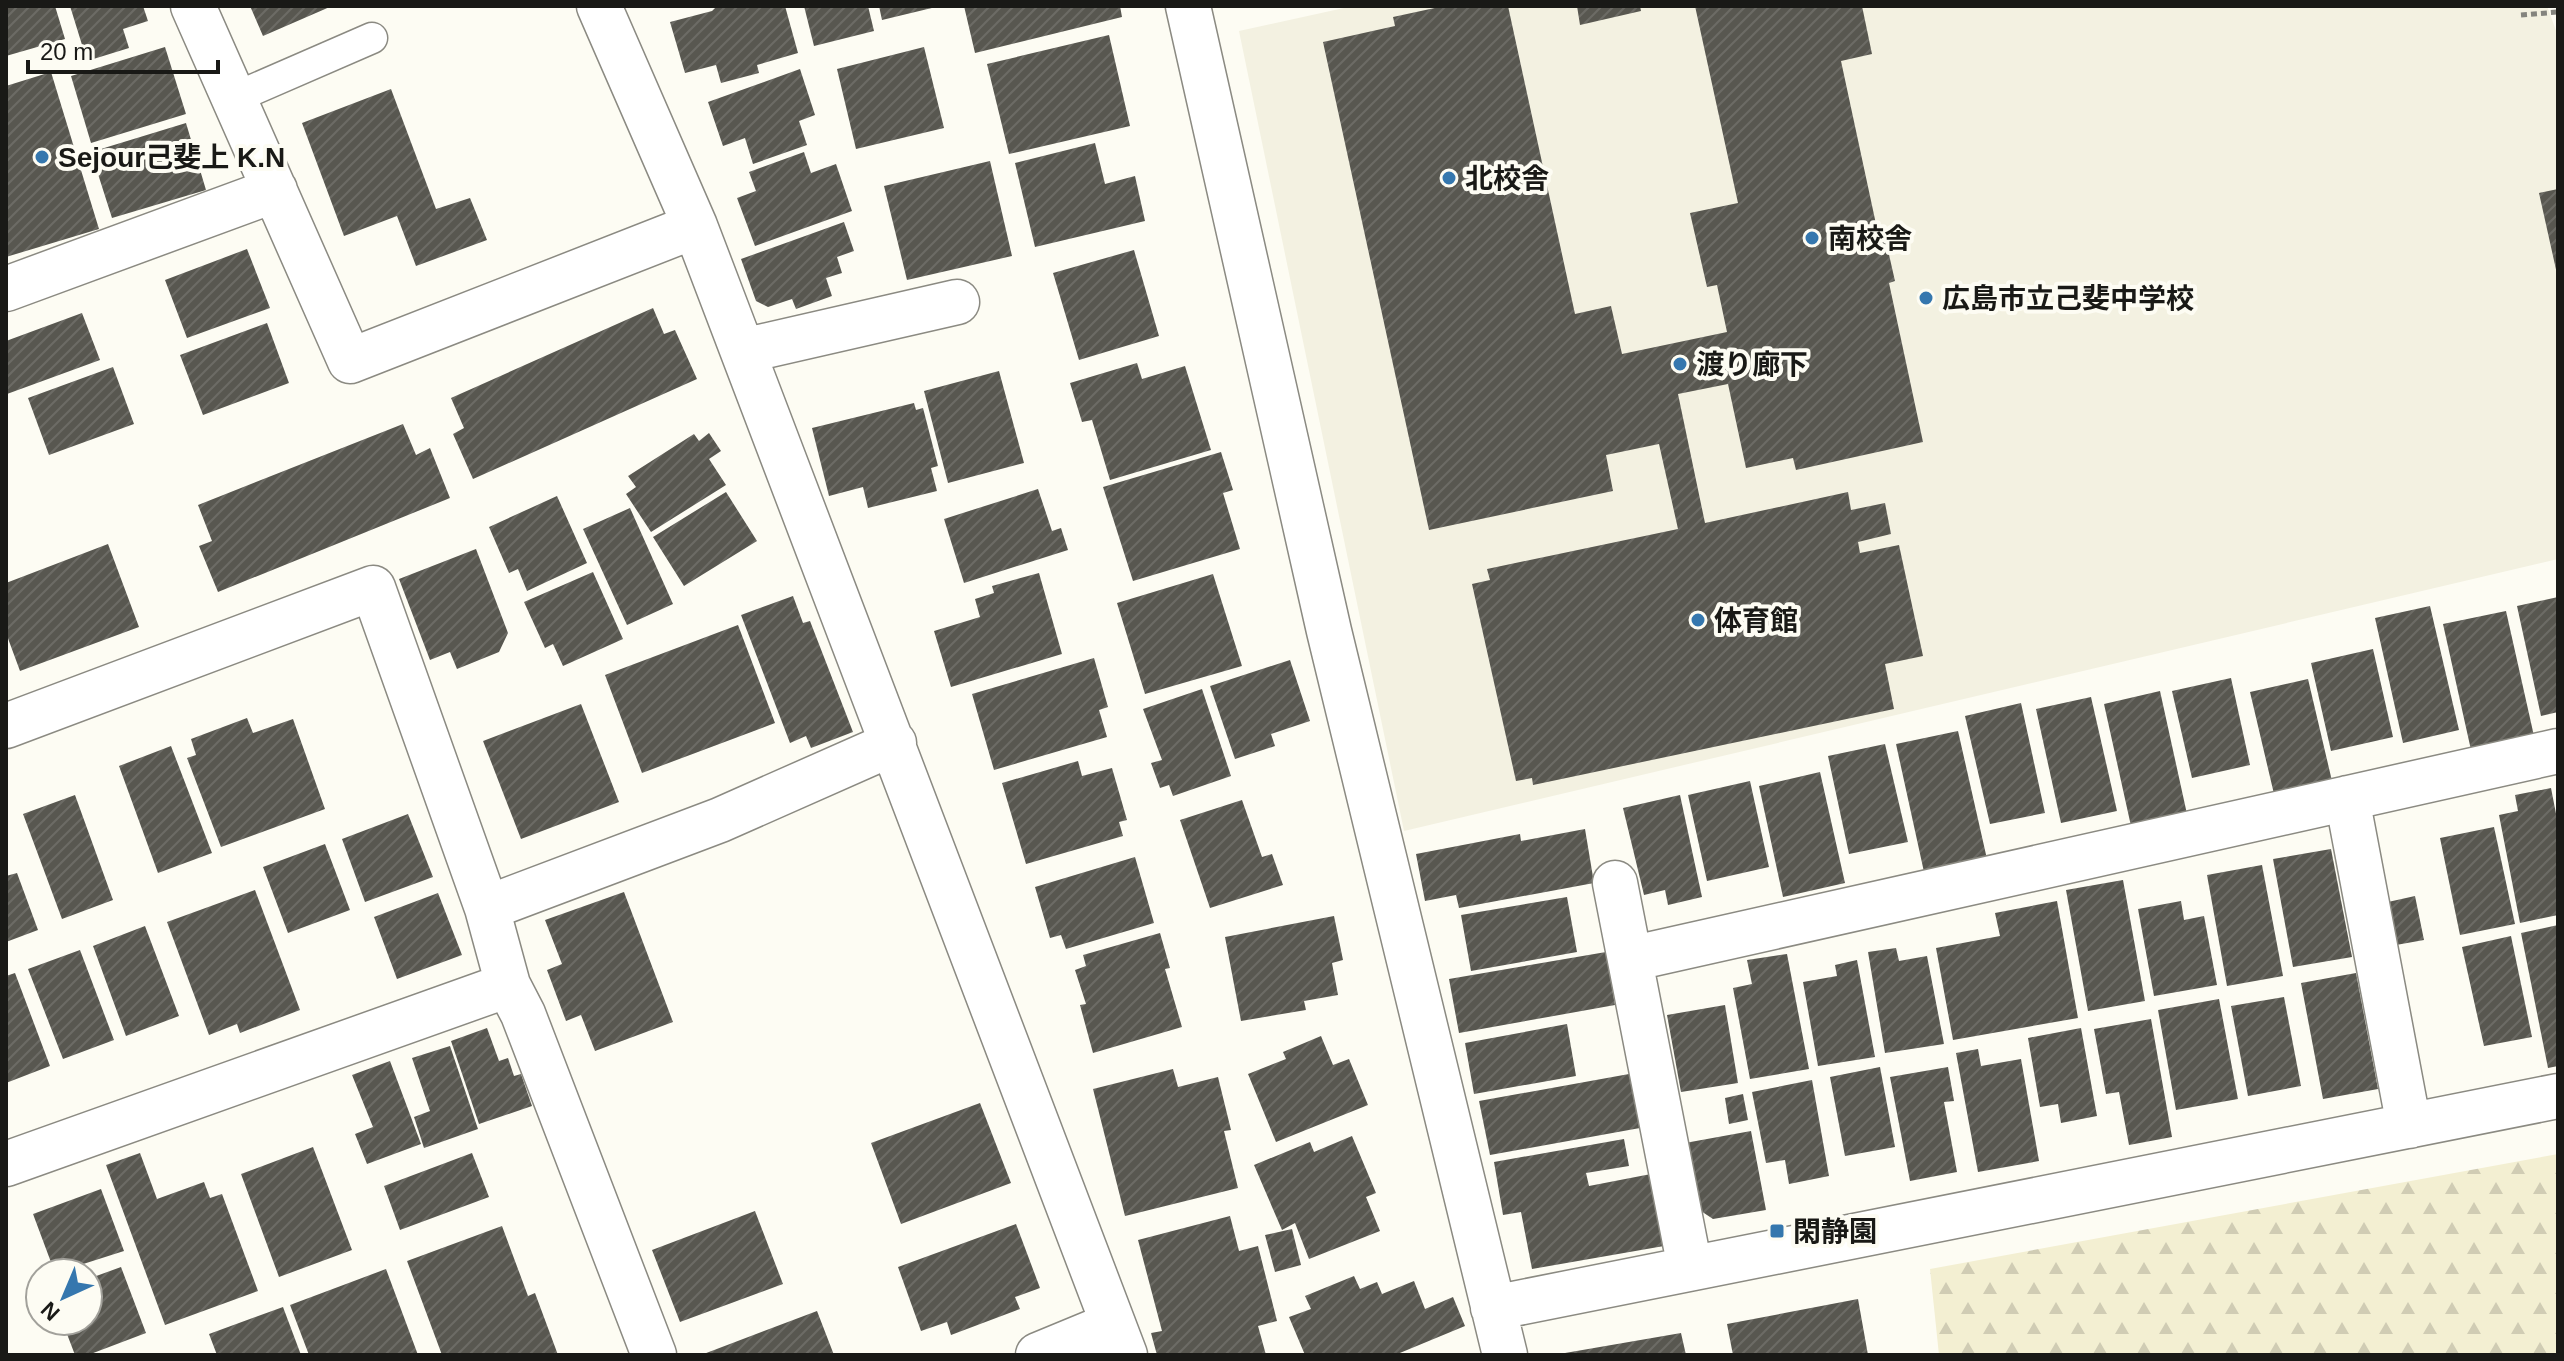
<svg xmlns="http://www.w3.org/2000/svg" width="2564" height="1361" viewBox="0 0 2564 1361" font-family="Helvetica,'Noto Sans JP',sans-serif">
  <defs>
    <pattern id="forest-firs" width="22" height="20" patternUnits="userSpaceOnUse" patternTransform="scale(2)"><rect width="22" height="20" fill="#f3efd2"/><path d="M5 1l3.5 6h-7zM16 11l3.5 6h-7z" fill="#d0ccb4"/></pattern>
    <pattern id="building-hatch" width="6" height="6" patternUnits="userSpaceOnUse" patternTransform="scale(2)"><rect width="6" height="6" fill="#585750"/><path d="M-1 1l2-2M0 6l6-6M5 7l2-2" fill="none" stroke="#6c6b65"/></pattern>
  </defs>
  <rect width="100%" height="100%" fill="#fdfcf3"/>
  <path fill="#f3f1e1" d="M1353,6H2547L2558,36V559L1404,831L1239,31Z"/>
  <path fill="url(#forest-firs)" d="M2558,1154V1355H1939L1930,1269Z"/>
  <path fill="url(#building-hatch)" d="M6,6H55L65,39L6,56Z
    M70,6H143L148,21L123,29L129,48L87,61Z
    M250,6H332L263,36Z
    M717,6H785L798,53L757,65L759,73L721,83L716,65L685,73L670,22L712,11Z
    M804,6H868L874,31L814,46Z
    M879,6H936V7L882,20Z
    M964,6H1120L1122,17L975,53Z
    M1444,6H1508L1575,314L1611,306L1622,354L1727,332L1717,285L1707,287L1690,213L1738,203L1695,6H1862L1872,54L1841,61L1879,238L1885,237L1895,281L1889,283L1923,442L1796,470L1793,458L1746,468L1728,384L1678,394L1705,523L1848,492L1851,510L1885,503L1891,534L1858,542L1860,553L1899,545L1923,656L1885,664L1894,709L1533,785L1532,778L1516,781L1472,584L1490,580L1487,569L1678,529L1659,444L1606,455L1613,491L1429,530L1323,42L1395,26L1393,17Z
    M1577,6H1640L1641,11L1580,25Z
    M1109,35L1130,126L1009,154L987,64Z
    M165,47L186,114L91,143L71,76Z
    M924,47L944,128L856,149L837,69Z
    M800,69L815,115L799,121L807,145L753,164L745,138L723,146L708,102Z
    M51,72L99,229L6,257V86Z
    M391,89L436,209L470,198L487,240L416,266L397,216L344,236L302,123Z
    M186,123L206,190L112,218L91,152Z
    M1095,143L1105,184L1135,176L1145,221L1035,247L1015,163Z
    M804,152L811,173L836,164L852,211L755,246L737,198L756,191L749,172Z
    M990,161L1012,256L907,280L884,186Z
    M2558,189V274H2557L2539,193Z
    M844,222L854,251L837,257L842,273L826,278L832,296L796,309L792,299L768,307L756,301L741,259Z
    M247,249L270,308L187,338L165,280Z
    M1134,250L1159,336L1079,360L1053,273Z
    M653,308L664,334L675,330L697,379L473,479L453,434L464,428L451,398Z
    M82,313L100,360L7,394L6,341Z
    M267,323L289,383L203,415L180,355Z
    M1137,363L1142,379L1185,366L1211,450L1110,480L1092,420L1082,422L1070,383Z
    M113,367L134,424L49,455L28,398Z
    M999,371L1024,463L948,483L924,391Z
    M914,403L916,410L923,408L938,466L931,468L937,491L868,508L863,487L829,496L812,428Z
    M403,424L416,455L430,448L450,498L218,592L199,546L212,541L198,505Z
    M709,433L721,451L709,459L726,485L651,532L626,494L636,487L628,476L694,434L699,441Z
    M1221,452L1233,490L1223,493L1240,549L1133,581L1103,487Z
    M1038,489L1052,531L1061,528L1068,550L964,583L944,519Z
    M726,492L757,541L684,586L653,537Z
    M557,496L587,563L527,591L518,569L509,573L489,527Z
    M630,508L673,604L627,625L583,529Z
    M108,544L139,627L20,671L6,633V583Z
    M476,549L508,633L499,652L457,669L450,652L430,660L399,579Z
    M593,572L623,639L563,666L553,644L545,648L524,602Z
    M1039,573L1062,654L951,687L934,631L980,617L975,599L994,593L992,586Z
    M1213,574L1242,666L1145,694L1117,603Z
    M793,596L803,623L810,621L853,732L811,748L806,736L790,743L741,615Z
    M2558,597V712L2541,716L2517,606Z
    M2430,606L2459,730L2403,743L2375,618Z
    M2506,611L2534,736L2471,750L2443,624Z
    M738,625L775,723L642,773L605,675Z
    M2373,649L2393,737L2331,751L2311,663Z
    M1094,658L1108,707L1099,710L1107,737L994,770L972,694Z
    M1290,660L1310,721L1271,734L1275,746L1235,759L1210,686Z
    M2231,678L2250,765L2192,778L2172,691Z
    M2308,679L2332,781L2274,794L2250,692Z
    M1202,689L1231,776L1173,796L1169,785L1160,788L1151,763L1162,760L1143,709Z
    M2160,691L2187,814L2131,826L2104,704Z
    M2091,697L2117,811L2061,823L2036,709Z
    M2021,703L2045,813L1990,824L1965,716Z
    M581,704L619,802L521,839L483,741Z
    M247,718L253,733L293,719L325,809L221,847L187,758L196,755L191,739Z
    M1958,731L1987,859L1924,872L1896,744Z
    M1885,744L1908,842L1849,854L1828,756Z
    M171,746L212,853L158,873L119,766Z
    M1078,761L1082,776L1112,768L1127,820L1119,822L1123,836L1026,864L1002,783Z
    M1820,772L1845,883L1783,897L1759,786Z
    M1750,781L1769,867L1707,881L1688,795Z
    M2551,788L2558,824V915L2520,923L2499,815L2518,811L2515,795Z
    M75,795L113,900L62,919L23,814Z
    M1680,795L1702,897L1668,905L1665,890L1644,895L1623,808Z
    M1242,800L1262,857L1272,854L1283,885L1210,908L1180,820Z
    M408,814L433,877L365,902L342,839Z
    M2494,827L2515,924L2460,935L2440,838Z
    M1585,829L1594,883L1459,908L1456,895L1425,901L1416,854L1520,834L1521,841Z
    M325,844L350,910L288,933L263,867Z
    M2331,849L2352,957L2293,967L2273,859Z
    M1135,857L1154,923L1066,949L1061,935L1050,938L1035,887Z
    M2262,865L2283,976L2227,986L2207,875Z
    M17,873L38,930L6,942V876Z
    M2123,880L2145,1001L2088,1011L2066,890Z
    M255,890L300,1010L240,1033L237,1024L209,1035L167,922Z
    M624,892L673,1022L595,1051L581,1015L566,1021L547,970L562,964L545,920Z
    M438,893L462,955L397,979L374,917Z
    M2415,896L2424,940L2396,945L2388,902Z
    M1567,897L1577,952L1471,971L1461,915Z
    M2057,901L2078,1018L1953,1040L1936,948L2000,936L1995,913Z
    M2181,901L2184,920L2204,916L2217,985L2154,996L2138,909Z
    M1334,916L1343,960L1332,963L1338,995L1304,1001L1306,1010L1241,1021L1225,937Z
    M2558,925V1066L2548,1068L2521,933Z
    M145,926L179,1016L126,1036L93,946Z
    M1160,933L1170,968L1165,969L1182,1027L1093,1053L1080,1005L1086,1004L1075,970L1086,966L1083,955Z
    M2511,936L2532,1037L2484,1046L2462,947Z
    M1896,948L1899,961L1927,956L1944,1044L1885,1053L1868,952Z
    M80,950L114,1040L63,1059L28,969Z
    M1606,952L1615,1005L1459,1033L1449,979Z
    M1787,954L1809,1069L1750,1079L1733,988L1752,984L1747,960Z
    M1857,960L1875,1057L1818,1066L1803,982L1837,976L1835,965Z
    M15,973L50,1066L6,1083V976Z
    M2356,973L2378,1089L2323,1099L2301,983Z
    M2284,997L2301,1086L2248,1096L2231,1006Z
    M2219,999L2238,1099L2176,1110L2158,1010Z
    M1725,1005L1738,1083L1681,1092L1667,1015Z
    M2151,1019L2172,1137L2129,1145L2119,1092L2106,1094L2094,1029Z
    M1567,1024L1576,1076L1474,1094L1465,1043Z
    M487,1028L499,1061L508,1058L514,1076L521,1074L532,1106L479,1124L451,1041Z
    M2081,1028L2097,1116L2061,1123L2058,1104L2040,1107L2028,1038Z
    M1321,1036L1333,1065L1349,1059L1368,1105L1276,1142L1248,1074L1286,1059L1283,1052Z
    M450,1046L478,1129L424,1148L414,1117L430,1111L412,1058Z
    M1978,1049L1981,1066L2021,1059L2039,1161L1978,1172L1956,1053Z
    M390,1061L421,1144L367,1164L355,1134L373,1127L352,1075Z
    M1880,1067L1895,1147L1845,1156L1830,1077Z
    M1948,1067L1954,1101L1944,1102L1957,1172L1910,1181L1890,1077Z
    M1173,1069L1178,1087L1218,1077L1231,1130L1224,1131L1238,1188L1125,1216L1093,1089Z
    M1629,1074L1640,1128L1490,1155L1479,1101Z
    M1812,1080L1829,1176L1789,1184L1785,1160L1766,1163L1752,1092Z
    M1743,1094L1748,1120L1729,1124L1725,1098Z
    M980,1103L1011,1183L901,1224L871,1143Z
    M1751,1131L1766,1210L1713,1219L1698,1209L1685,1143Z
    M1352,1136L1376,1193L1366,1197L1380,1231L1309,1259L1295,1223L1282,1230L1254,1165L1310,1142L1314,1152Z
    M1624,1139L1629,1166L1586,1173L1589,1186L1651,1174L1664,1246L1532,1269L1521,1212L1503,1215L1494,1162Z
    M313,1147L352,1250L279,1277L241,1174Z
    M140,1153L157,1199L204,1182L210,1198L222,1194L258,1291L165,1325L106,1165Z
    M472,1153L489,1197L400,1230L384,1186Z
    M101,1189L124,1251L55,1273L33,1214Z
    M755,1211L783,1284L680,1322L652,1250Z
    M1230,1216L1239,1251L1258,1246L1277,1321L1258,1326L1266,1355H1157L1151,1333L1162,1331L1138,1240Z
    M1016,1224L1040,1288L1015,1297L1020,1309L951,1335L947,1322L921,1331L898,1267Z
    M502,1226L528,1296L535,1293L558,1355H442L407,1261Z
    M1292,1229L1301,1265L1275,1272L1265,1235Z
    M121,1267L146,1333L88,1355H75L62,1321H88V1279Z
    M386,1269L418,1355H309L290,1305Z
    M1354,1276L1360,1289L1377,1282L1382,1294L1414,1281L1425,1309L1453,1297L1465,1326L1395,1355H1305L1289,1317L1311,1309L1305,1296Z
    M1858,1299L1868,1355H1733L1727,1324Z
    M283,1307L301,1355H217L209,1334Z
    M817,1311L834,1355H701Z
    M1681,1333L1686,1355H1565V1353Z"/>
  <g fill="none" stroke-linecap="round" stroke-linejoin="round">
    <defs>
      <path id="service" d="M234,98L372,38"/>
      <path id="minor" d="M193,6L350,361L695,226
        M599,6L695,226L1125,1355
        M1188,6L1329,631L1505,1355
        M6,289L275,190
        M743,351L957,302
        M6,726L373,588L487,908L508,985L523,1014L654,1355
        M2347,798L2409,1126
        M1615,883L1690,1268
        M487,908L720,820L894,743
        M1630,959L2558,751
        M6,1164L508,985
        M1493,1308L2558,1096
        M1038,1355L1113,1324"/>
    </defs>
    <use href="#service" stroke="#8b8a82" stroke-width="33"/>
    <use href="#minor" stroke="#8b8a82" stroke-width="47"/>
    <path stroke="#84847e" stroke-width="5" stroke-dasharray="6 4" stroke-linecap="butt" d="M2521,15L2558,12"/>
    <use href="#service" stroke="#fff" stroke-width="30"/>
    <use href="#minor" stroke="#fff" stroke-width="44"/>
  </g>
  <g fill="#3577ae" stroke="#fdfcf3" stroke-width="3">
    <circle cx="42" cy="157" r="8"/>
    <circle cx="1449" cy="178" r="8"/>
    <circle cx="1812" cy="238" r="8"/>
    <circle cx="1926" cy="298" r="8"/>
    <circle cx="1680" cy="364" r="8"/>
    <circle cx="1698" cy="620" r="8"/>
    <rect x="1769" y="1223" width="16" height="16" rx="4"/>
  </g>
  <g text-anchor="middle" dominant-baseline="central" stroke-width="8" stroke-linejoin="round" paint-order="stroke">
    <g font-size="28" font-weight="bold" fill="#191916" stroke="#fdfcf3" text-anchor="start">
      <text x="58" y="157">Sejour己斐上 K.N</text>
      <text x="1465" y="178">北校舎</text>
      <text x="1828" y="238">南校舎</text>
      <text x="1942" y="298">広島市立己斐中学校</text>
      <text x="1696" y="364">渡り廊下</text>
      <text x="1714" y="620">体育館</text>
      <text x="1793" y="1231">閑静園</text>
    </g>
  </g>
  <rect width="2564" height="1361" fill="none" stroke="#191916" stroke-width="16"/>
  <g transform="translate(64 1297) rotate(224)"><circle r="38" fill="#fdfcf3" stroke="#a2a19b" stroke-width="2"/>
  <path d="M0-6L14 30L0 20L-14 30Z" fill="#3577ae"/>
  <text y="-12" font-size="22" font-weight="bold" text-anchor="middle" fill="#191916">N</text>
  </g>
  <path d="M28 60v12h190v-12" fill="none" stroke="#191916" stroke-width="4"/>
  <text x="40" y="60" font-size="24" fill="#191916" stroke="#fdfcf3" stroke-width="6" paint-order="stroke">20 m</text>
</svg>
